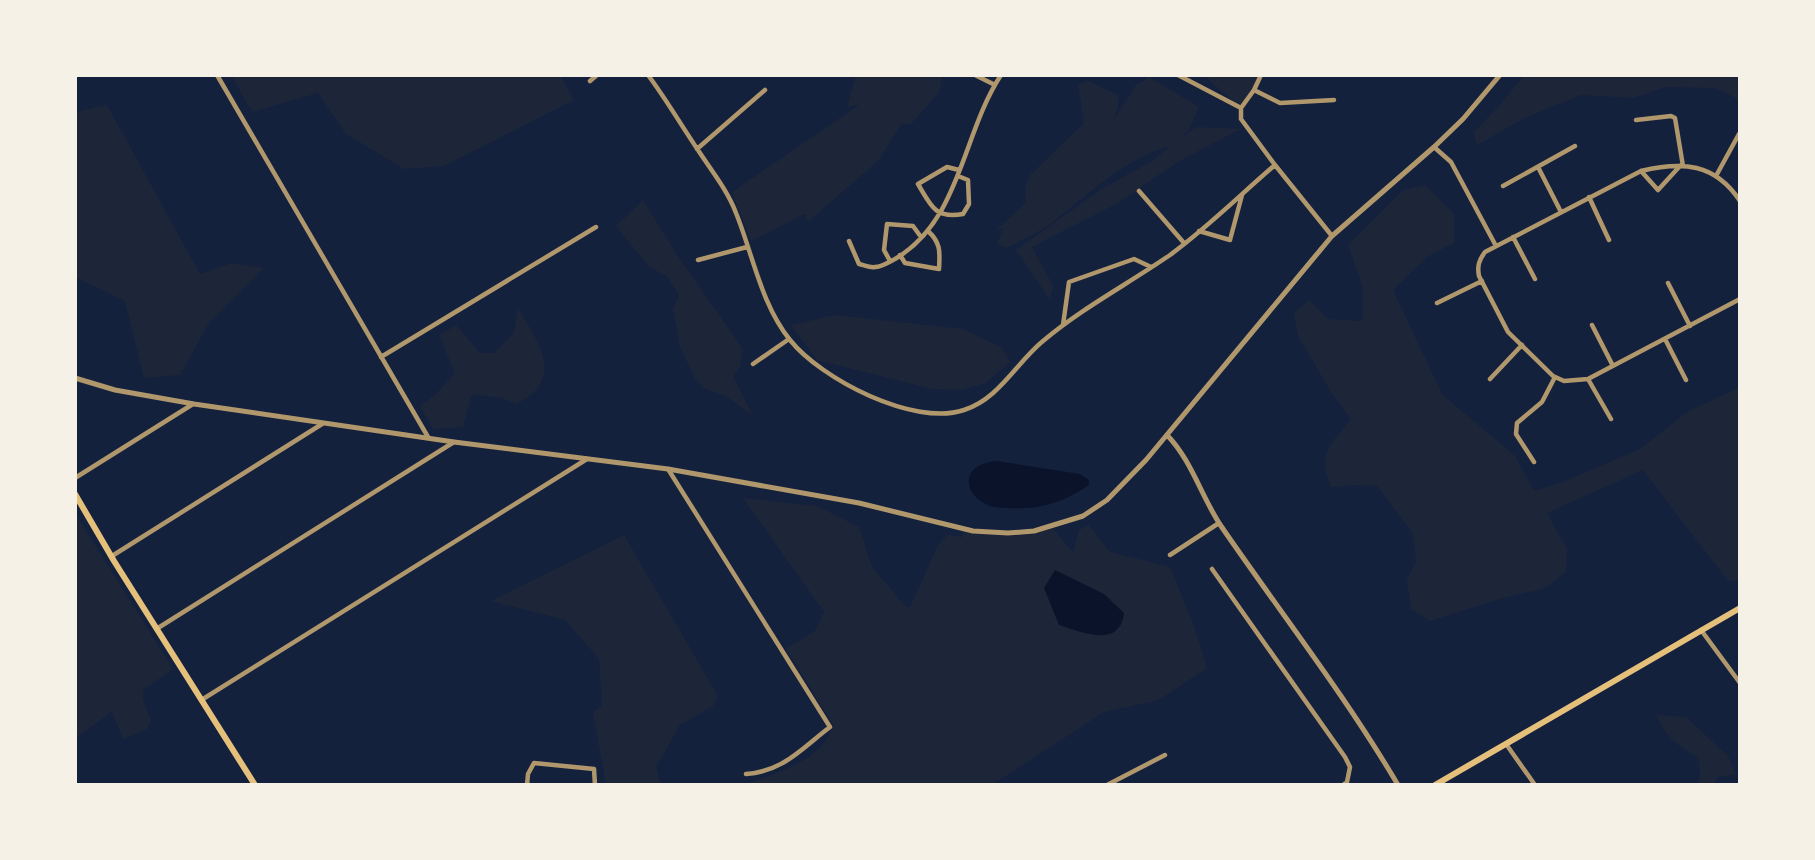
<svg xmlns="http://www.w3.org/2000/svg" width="1815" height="860" viewBox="0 0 1815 860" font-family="Roboto,sans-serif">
  <rect width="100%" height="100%" fill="#14213d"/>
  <path fill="#1d2539" d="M231,75H560L574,100L444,166L404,169L346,134L318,93L252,112Z
    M856,75H942L940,91L911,124H901L879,160L809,221L804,214L751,241L732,192L859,105L847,107Z
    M1203,75H1261L1241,108Z
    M1524,75H1740V100L1715,88L1665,87L1634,98L1581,95L1523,119L1477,145L1473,133L1501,104Z
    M1149,77L1199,107L1189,130L1179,139L1196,127L1240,129L1176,163L1118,203L1032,247L1053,286L1050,300L1016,250L1100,190L1152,161L1170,146C1123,159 1087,196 1049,225C1036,234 1020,241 1006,248L997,244L1003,228L995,231L1025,204L1026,184L1030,175L1084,123L1078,84L1088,81L1118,95V107L1113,121L1136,85Z
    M107,105L200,274L232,263L264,268L209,323L180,375L144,378L125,301L75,277V112Z
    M1425,185L1454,214V243L1427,257L1393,290L1442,394L1515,456L1534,491L1563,482L1640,449L1687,412L1740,387V580L1728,581L1643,470L1547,513L1567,549L1566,572L1543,589L1503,598L1430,621L1411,609L1407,580L1416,561L1412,532L1377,486L1353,485L1331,487C1317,452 1331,445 1351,419L1331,392L1298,336L1294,313L1309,300L1328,319L1362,321L1363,288L1348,245L1403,190Z
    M643,200L677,255L743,349L740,367L733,376L753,416L726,396L703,388L694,377L679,344L673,309L679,295L666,275L650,268L616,226Z
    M518,308C531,332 559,365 535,391C530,396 523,400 517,404L502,398L472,394L463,427L433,429L420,406L435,395L455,373L439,335L456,325L480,353H494L514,333Z
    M835,315L963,329L1001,347L1010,362L986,383L961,390L932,389L817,360L791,325Z
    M743,498L817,506L859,527L872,567L906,607H910L938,545L947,535L962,537L965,529L1009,536L1053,529L1073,552L1079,530L1089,525L1110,552L1170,567L1193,623L1207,668L1159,700L1104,712L992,785H745C776,772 824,761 833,725L786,649L816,630L824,612Z
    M75,513L173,669L143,690V700L151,720L147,729L123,739L112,712L75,738Z
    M624,535L718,696L713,706L680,725L656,767L661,785H606L593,712L602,705L599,659L565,620L491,601Z
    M1656,714L1687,718L1728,756L1736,774L1717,777L1714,785H1697L1700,775L1699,758C1677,745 1667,739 1656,714Z"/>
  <path fill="#0b132b" d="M997,461L1080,474L1089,480V485C1056,507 1032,511 993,507C962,497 958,464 997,461Z
    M1055,570L1104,594L1124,613C1120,649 1081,632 1059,625L1044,588Z"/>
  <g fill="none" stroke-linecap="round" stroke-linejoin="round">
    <path stroke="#b1986c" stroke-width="4.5" d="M217,75L428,437
      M648,75C666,99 681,125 698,150C711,170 728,191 736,213C753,255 761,304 790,340C821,379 914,427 964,410C999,399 1016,363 1043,341C1082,308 1128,284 1170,255C1207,228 1240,195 1275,165
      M975,75L995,85
      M1178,75L1241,108
      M1261,75L1254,90L1241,108V119L1275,165L1332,236
      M590,81L597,75
      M1254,90L1280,103L1334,100
      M1636,120L1671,116L1675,118L1683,166
      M1434,147L1451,162L1496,246
      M697,149L765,90
      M1538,167L1561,212
      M1641,171L1658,190L1680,166
      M958,176L968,180L969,204L963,214C935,219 931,206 918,184L947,167L959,170
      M1716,176L1739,134
      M1503,186L1575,146
      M1139,191L1184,243
      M1589,197L1609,240
      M1740,201C1715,163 1682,161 1641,171L1485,252C1479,260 1477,266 1479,276L1508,332L1553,376L1564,381L1588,379L1740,299
      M1199,231L1230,240L1242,195
      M1513,237L1535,279
      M849,241L859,264C864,265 870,268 875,267C881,267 889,262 895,259C961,220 962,134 1001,75
      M900,255L905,263L939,269C940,252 941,243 928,231
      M698,260L747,247
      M890,261L884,250L887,224L913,226L921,237
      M1668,283L1690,326
      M1437,303L1482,281
      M1063,325L1069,282L1134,259L1151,267
      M1592,325L1613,366
      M1665,339L1686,380
      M381,357L596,227
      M753,364L789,339
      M1490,379L1522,345
      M1588,379L1611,419
      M1534,462L1516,434L1517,423L1542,402L1555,377
      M668,469L830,727C801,749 784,771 746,774
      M75,478L193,404
      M1170,555L1219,523
      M112,556L322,424
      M1212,569L1345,757L1350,767L1347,782L1343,785
      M158,628L454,442
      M1701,630L1740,683
      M203,699L587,459
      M1506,744L1535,785
      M527,785L528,774L534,763L594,769L595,785
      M1107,785L1165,755"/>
    <path stroke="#b1986c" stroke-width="5" d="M75,378L115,390L194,404L454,442L668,469L859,503L973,531L1008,533L1034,531L1083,516L1107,500L1146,460L1332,236L1434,147L1463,119L1500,75
      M1167,435C1192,461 1201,496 1221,526C1280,612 1345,695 1398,785"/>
    <path stroke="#e5c07b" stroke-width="6" d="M75,494L114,561L255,785
      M1435,785L1740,608"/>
  </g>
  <rect width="1815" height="860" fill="none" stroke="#f6f1e7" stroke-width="154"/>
</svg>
